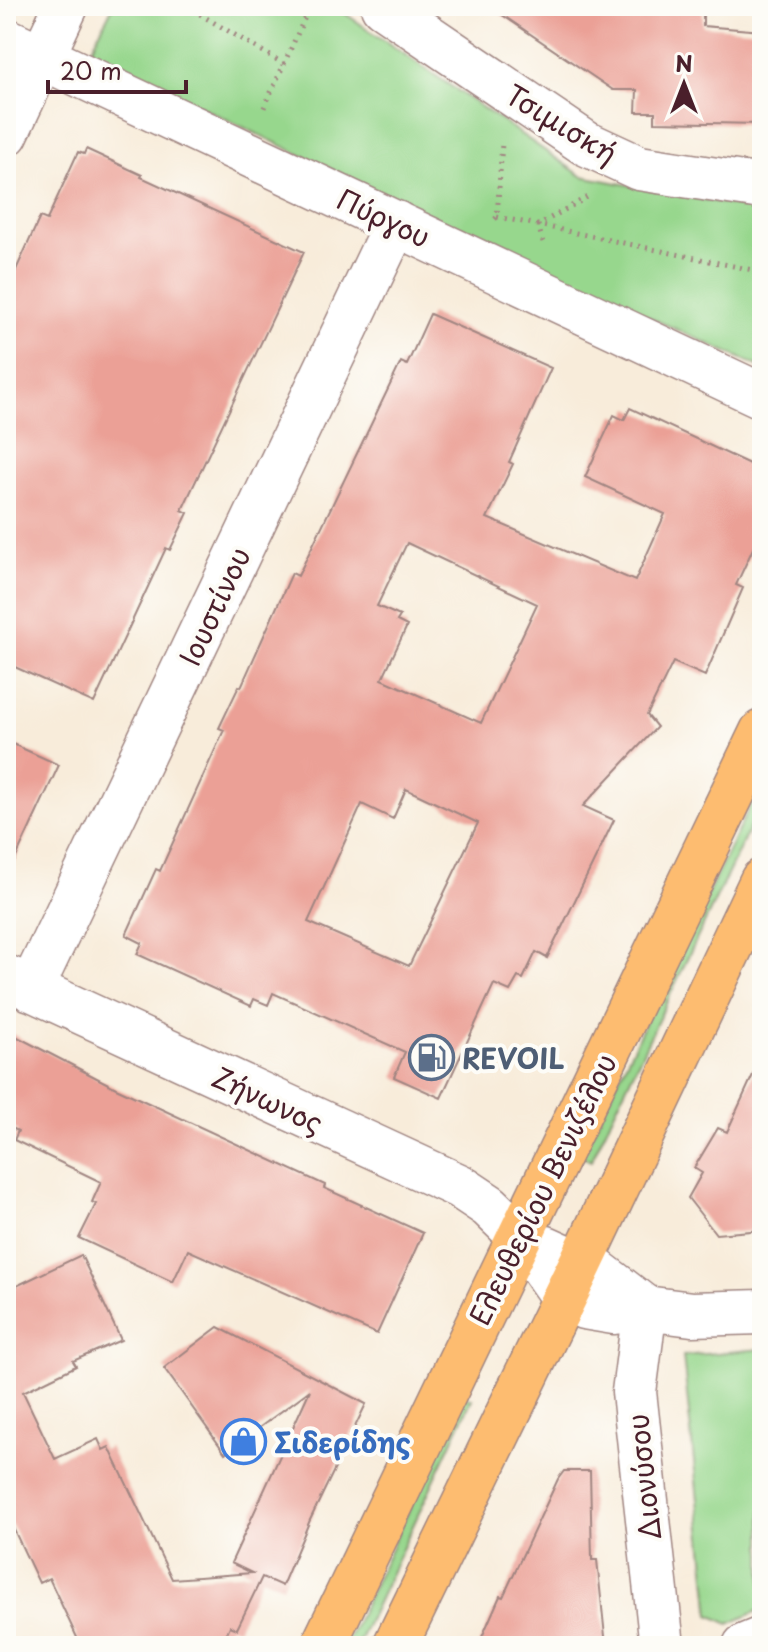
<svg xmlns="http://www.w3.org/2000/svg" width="768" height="1652" viewBox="0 0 768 1652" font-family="'Playpen Sans',sans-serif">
  <rect width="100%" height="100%" fill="#fdfcf7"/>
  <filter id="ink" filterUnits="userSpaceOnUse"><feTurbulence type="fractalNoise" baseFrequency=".0125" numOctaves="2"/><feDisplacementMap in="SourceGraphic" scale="16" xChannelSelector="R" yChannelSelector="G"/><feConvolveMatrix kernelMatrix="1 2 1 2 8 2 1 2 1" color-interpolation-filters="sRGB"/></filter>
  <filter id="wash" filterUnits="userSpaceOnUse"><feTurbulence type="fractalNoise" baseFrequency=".006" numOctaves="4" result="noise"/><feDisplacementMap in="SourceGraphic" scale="32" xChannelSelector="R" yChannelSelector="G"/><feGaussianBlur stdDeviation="1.8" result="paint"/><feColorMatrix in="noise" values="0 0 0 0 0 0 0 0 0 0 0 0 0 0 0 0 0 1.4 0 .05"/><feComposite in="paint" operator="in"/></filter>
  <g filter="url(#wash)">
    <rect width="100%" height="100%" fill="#f8ecda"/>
    <path fill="#97d78d" stroke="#707b5c" stroke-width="2" d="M113,6H334L582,176L762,211V368L478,240L89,53Z
      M762,781V802L591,1161L581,1156Z
      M762,1349V1609L729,1624L710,1615L683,1356Z
      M463,1395L472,1399L357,1646H345Z"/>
    <g id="blocks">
      <path fill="#eba096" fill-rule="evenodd" d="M489,6H703V26L762,31V124L655,122V112H636L637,90H613Z
        M86,149L142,175L141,177L304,252L182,510L188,513L170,550L166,548L94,703L6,663V292L40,217L47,220L78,152L84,154Z
        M430,314L551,368L509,462L513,464L487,518L635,581L665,514L585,477L614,415L624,420L630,408L762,470V529L736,585L743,588L705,676L673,662L647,715L657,727L583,806L614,820L547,958L536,952L523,979L518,977L510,991L494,984L441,1098L394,1077L405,1052L273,993L268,1005L254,999L251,1006L137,954L142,943L126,935L156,869L160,871L224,730L219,728L239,686L241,687L292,573L298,576L401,362L407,365ZM407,543L537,604L481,723L382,679L407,626L397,621L400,616L377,606ZM406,789L478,823L409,966L308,922L362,804L393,819Z
        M6,741L59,765L6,879Z
        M6,1031L116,1088L325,1185L324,1188L423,1233L377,1334L188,1250L173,1282L79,1238L96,1204L92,1202L101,1182L14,1140L18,1131L6,1125Z
        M762,1055V1230L716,1234L688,1198L702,1173L694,1168L718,1128L727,1132Z
        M81,1255L121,1340L73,1361L76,1366L23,1392L55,1459L98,1439L103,1450L109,1447L172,1579L252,1573L231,1563L310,1390L225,1453L164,1368L218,1327L366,1404L310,1520L282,1586L262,1577L237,1629L230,1626L221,1646H81L49,1578L39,1583L6,1513V1291Z
        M564,1471H590L592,1560H597L606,1646H478L500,1596L503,1597L558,1479Z"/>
    </g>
  </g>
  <g filter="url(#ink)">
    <use href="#blocks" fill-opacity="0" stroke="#a18682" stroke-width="2"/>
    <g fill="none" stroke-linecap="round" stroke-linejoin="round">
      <defs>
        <path id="minor" d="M383,6L585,143L639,168L762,187
          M6,40L762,396
          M6,134L66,6
          M6,977L459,1186L489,1206L520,1236L563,1297L584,1307L614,1312L645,1308L692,1314L762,1312
          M31,989L396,223
          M546,1248L597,1271L645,1308
          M645,1308L634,1392L662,1646
          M745,1646L762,1639"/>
        <path id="major" d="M323,1646L762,732
          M395,1646L581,1263L762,881"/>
      </defs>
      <use href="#minor" stroke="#a18682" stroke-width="47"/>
      <use href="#major" stroke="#a18682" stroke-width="47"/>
      <path stroke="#a18682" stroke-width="5" stroke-dasharray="2 6" stroke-linecap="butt" d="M186,6L284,64L262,112
        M284,64L310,6
        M497,217L538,225L591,195
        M495,219L497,217L502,143
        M543,242L538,225L762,272
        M762,284V288"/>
      <use href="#minor" stroke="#fff" stroke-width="44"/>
      <use href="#major" stroke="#fdbc6f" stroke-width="44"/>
    </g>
  </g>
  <defs>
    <symbol id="fuel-ring" viewBox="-11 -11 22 22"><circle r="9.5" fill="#fdfcf7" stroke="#5c6f8a" stroke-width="1.5"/><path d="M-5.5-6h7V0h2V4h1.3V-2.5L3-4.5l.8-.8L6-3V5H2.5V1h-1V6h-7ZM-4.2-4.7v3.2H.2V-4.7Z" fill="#5c6f8a"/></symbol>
    <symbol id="shop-ring" viewBox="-11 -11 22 22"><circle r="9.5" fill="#fdfcf7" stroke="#3f7fe0" stroke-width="1.5"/><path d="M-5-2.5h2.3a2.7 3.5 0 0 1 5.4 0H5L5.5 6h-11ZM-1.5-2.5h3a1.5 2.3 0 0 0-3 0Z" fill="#3f7fe0"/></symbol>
  </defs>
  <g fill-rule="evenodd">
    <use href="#fuel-ring" x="406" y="1032" width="51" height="51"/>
    <use href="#shop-ring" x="218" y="1416" width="51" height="51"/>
  </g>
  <g text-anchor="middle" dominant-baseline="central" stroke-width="8" stroke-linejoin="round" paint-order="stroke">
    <g font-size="28" fill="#4a1f2b" stroke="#fdfcf7">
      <text transform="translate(562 123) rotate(31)">Τσιμισκή</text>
      <text transform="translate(384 217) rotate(25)">Πύργου</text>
      <text transform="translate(214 606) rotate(-65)">Ιουστίνου</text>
      <text transform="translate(268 1099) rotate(25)">Ζήνωνος</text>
      <text transform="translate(542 1189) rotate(-64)">Ελευθερίου Βενιζέλου</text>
      <text transform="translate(643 1477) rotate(-96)">Διονύσου</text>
    </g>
    <g font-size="28" font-weight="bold" fill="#4e5e75" stroke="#fdfcf7" text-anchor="start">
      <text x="462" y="1057">REVOIL</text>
    </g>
    <g font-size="28" font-weight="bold" fill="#366cbe" stroke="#fdfcf7" text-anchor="start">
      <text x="274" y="1441">Σιδερίδης</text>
    </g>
  </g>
  <rect width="768" height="1652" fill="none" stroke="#fdfcf7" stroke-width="32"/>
  <g transform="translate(684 84)" stroke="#fdfcf7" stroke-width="6" paint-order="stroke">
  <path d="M0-6L14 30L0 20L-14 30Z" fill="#4a1f2b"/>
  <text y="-12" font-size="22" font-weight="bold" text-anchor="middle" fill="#4a1f2b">N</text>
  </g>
  <path d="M48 80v12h138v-12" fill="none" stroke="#4a1f2b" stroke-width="4"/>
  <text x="60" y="80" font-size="24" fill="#4a1f2b" stroke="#fdfcf7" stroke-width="6" paint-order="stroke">20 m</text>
</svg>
